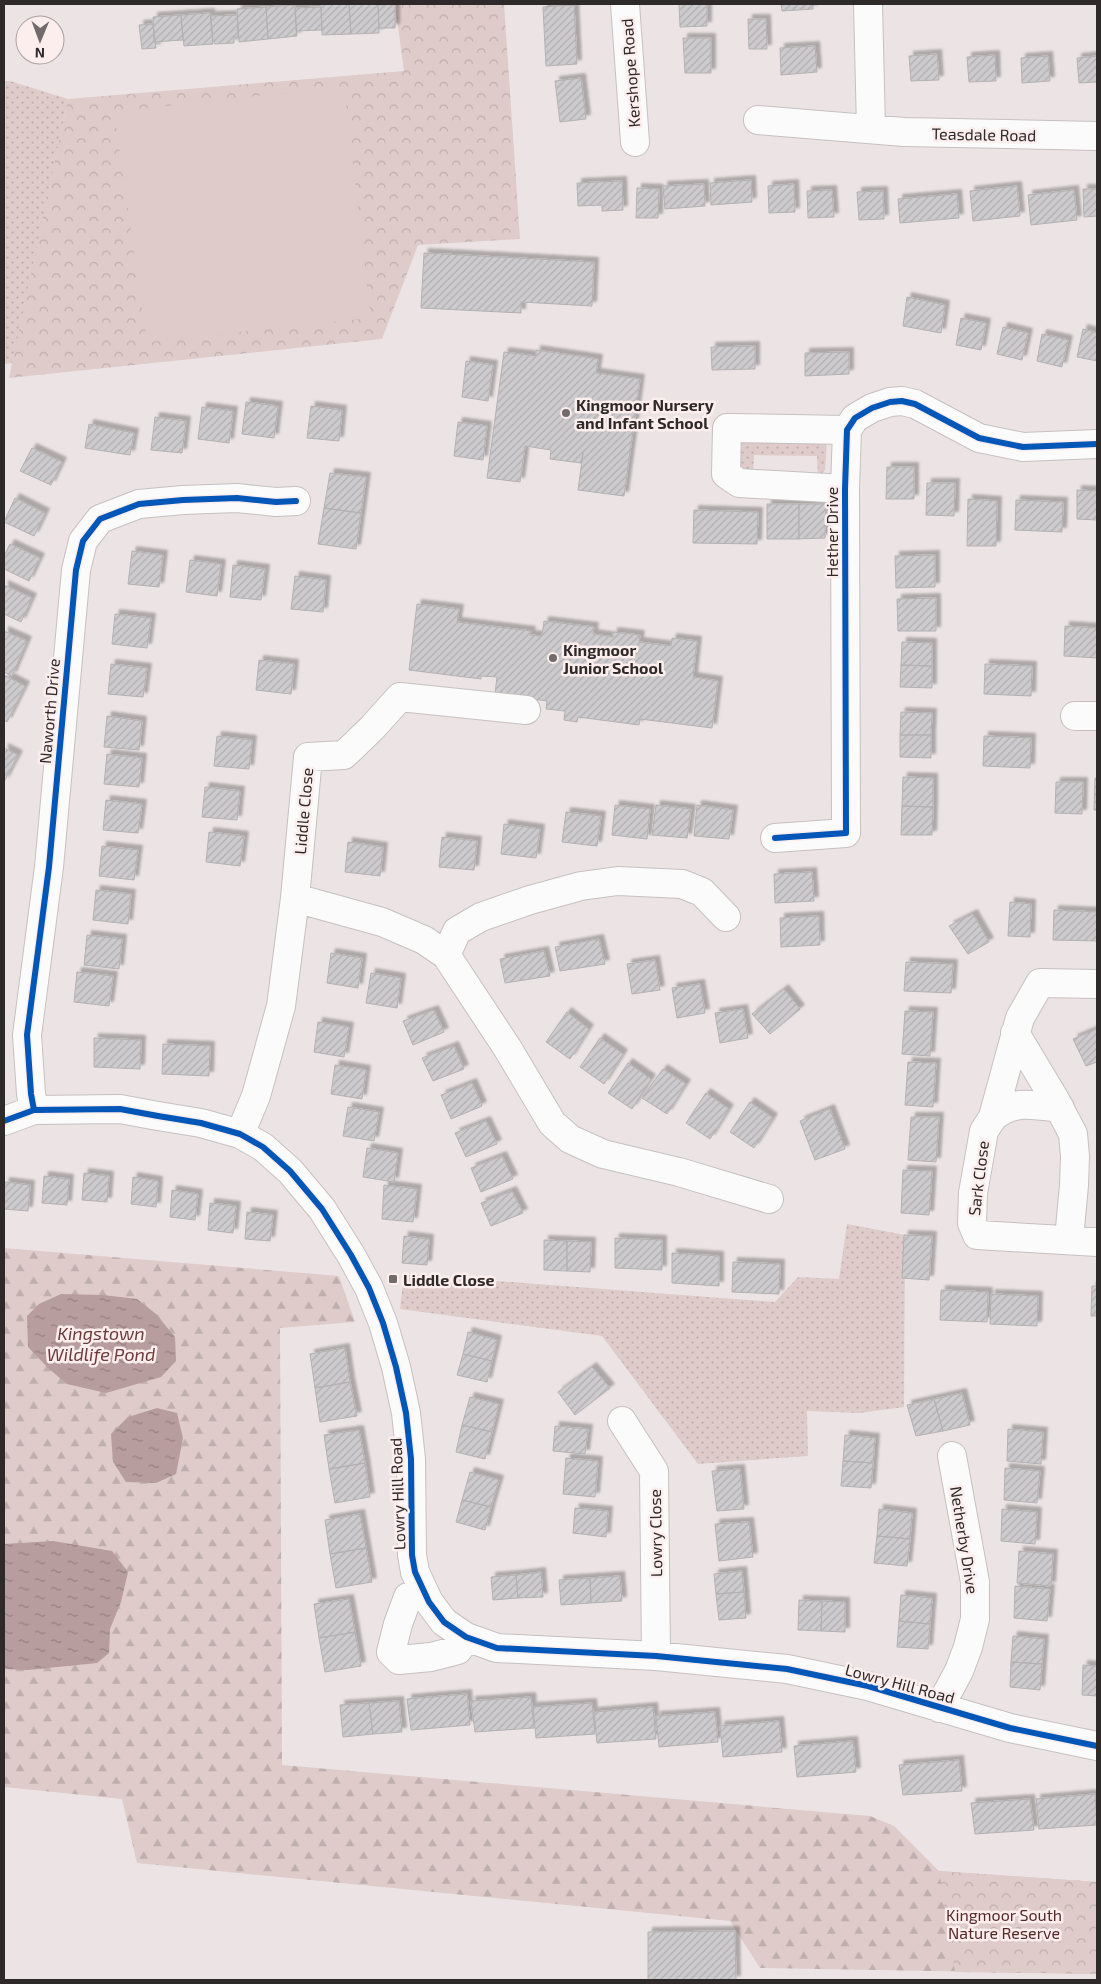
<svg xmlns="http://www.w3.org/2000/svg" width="1101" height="1984" viewBox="0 0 1101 1984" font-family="'Exo 2',sans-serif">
  <defs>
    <pattern id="grass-dots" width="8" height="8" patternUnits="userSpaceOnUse" patternTransform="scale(1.25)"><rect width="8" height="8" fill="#decbca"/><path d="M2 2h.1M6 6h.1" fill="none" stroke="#bfaeae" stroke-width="1.8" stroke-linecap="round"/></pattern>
    <pattern id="forest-firs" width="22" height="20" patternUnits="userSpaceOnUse" patternTransform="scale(1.25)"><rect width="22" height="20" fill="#decbca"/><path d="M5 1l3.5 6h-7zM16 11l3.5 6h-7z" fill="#bfaeae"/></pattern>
    <pattern id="park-crowns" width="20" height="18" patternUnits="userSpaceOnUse" patternTransform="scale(1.25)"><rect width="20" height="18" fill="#decbca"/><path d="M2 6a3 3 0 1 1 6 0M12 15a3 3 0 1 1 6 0" fill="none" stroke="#bfaeae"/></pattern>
    <pattern id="water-ripples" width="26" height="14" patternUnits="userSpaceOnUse" patternTransform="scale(1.25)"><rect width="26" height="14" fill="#b79d9d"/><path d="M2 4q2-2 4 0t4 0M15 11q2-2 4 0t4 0" fill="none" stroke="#958080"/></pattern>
    <pattern id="building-hatch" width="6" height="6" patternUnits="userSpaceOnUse" patternTransform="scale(1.25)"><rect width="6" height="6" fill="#cdcbcd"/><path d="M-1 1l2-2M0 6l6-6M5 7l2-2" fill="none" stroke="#b0aeb0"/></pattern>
    <filter id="shadow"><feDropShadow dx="4.5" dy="-4.5" stdDeviation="1" flood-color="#0004"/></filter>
  </defs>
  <rect width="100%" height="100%" fill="#ece4e4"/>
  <path fill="url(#grass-dots)" d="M4,81H10L68,99L13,363L4,364Z
    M827,441L825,470L818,478L817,456L754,455L753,477L737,468L740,442Z
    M847,1224L905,1235L904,1407L859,1413L807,1411L808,1456L698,1464L602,1336L400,1309L404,1274L775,1302L798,1277L839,1279Z"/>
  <path fill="url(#forest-firs)" d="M4,1248L339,1276L355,1322L280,1328L282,1765L870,1816L894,1826L939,1871L1097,1882V1974L760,1968L730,1921L137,1863L122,1799L4,1787Z"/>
  <path fill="url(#park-crowns)" d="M395,4H504L520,239L418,245L382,339L9,378L68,99L404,71Z
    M939,1871L1097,1882V1974L955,1972Z"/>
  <path fill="#decbca" d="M344,86L371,318L147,342L114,112Z"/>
  <path fill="url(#water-ripples)" d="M61,1294L103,1295L137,1299L156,1314L175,1337L176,1361L161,1377L106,1393L67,1384L48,1368L28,1347L27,1316L39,1304Z
    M157,1408L177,1413L183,1438L176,1474L156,1483L126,1482L113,1462L111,1434L128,1417Z
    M53,1541L112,1551L128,1572L121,1602L110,1629L109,1653L97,1663L28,1670L4,1669V1544Z"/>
  <path fill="url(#building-hatch)" stroke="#b3b1b2" filter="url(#shadow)" d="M321,4H349L351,34L322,35Z
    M349,4H378L379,33L351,34Z
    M395,4V28H379L378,5Z
    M679,4H707V26L680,27Z
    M781,4H813V9L782,11Z
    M295,5L297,36L268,39L266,7Z
    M574,5L577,64L546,66L543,7Z
    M266,7L268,39L239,42L237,9Z
    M321,7L322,30L296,31L295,8Z
    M210,13L213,44L184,46L181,15Z
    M181,15L183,40L154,42L153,17Z
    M237,15L238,37H234V43L215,44L214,41L213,42L211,16Z
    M748,19H766L767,49H749Z
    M153,24L156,48L142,49L139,25Z
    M683,38H711V73H685Z
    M815,46L817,72L781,75L780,48Z
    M937,54L939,80L911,81L909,56Z
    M995,55L996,81L969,82L967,57Z
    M1048,56L1050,81L1022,83L1021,58Z
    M1097,56V82L1079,83L1077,58Z
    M581,78L586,119L560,122L555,81Z
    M751,180L752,202L711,205L710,183Z
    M622,181L623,210L602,211V205L578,206L577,183Z
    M704,184L705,206L665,209L663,186Z
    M794,184L795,212L769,213L768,186Z
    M1017,186L1020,216L973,221L970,191Z
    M637,188L659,189L658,218H636Z
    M1083,189H1097V216L1084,217Z
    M832,190L834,217L808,218L807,191Z
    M1074,190L1077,220L1031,225L1028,195Z
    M883,191L884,219L859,220L857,192Z
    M957,194L959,218L900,223L898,199Z
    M424,253L594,262L592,306L521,302V313L421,308Z
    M907,297L945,305L941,333L903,326Z
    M961,318L986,323L981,350L956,345Z
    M1003,327L1028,333L1022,360L997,354Z
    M1083,329L1097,333V361L1077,357Z
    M1042,334L1068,340L1062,367L1037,361Z
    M755,346V369L712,370L711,347Z
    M536,350L598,359L596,373L640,379L624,496L578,490L583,453L581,463L550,459L551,450L525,446L520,482L487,478L504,352L536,356Z
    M849,352V374L805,376V353Z
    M466,361L493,365L488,401L462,397Z
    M246,402L278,406L274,438L242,434Z
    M311,406L342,410L339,441L307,438Z
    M202,407L233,411L229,443L198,439Z
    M155,417L186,421L182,453L151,450Z
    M458,422L487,426L483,460L454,456Z
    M89,424L134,433L130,455L85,448Z
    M32,448L62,462L51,485L20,471Z
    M887,467H914V499H886Z
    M330,473L366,477L361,513L324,508Z
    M927,483H955L954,516L926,515Z
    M1077,490L1097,491V520L1077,519Z
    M15,498L45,513L34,536L4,522Z
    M968,499L997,501L996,546H967Z
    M1016,500L1063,502L1062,532L1015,530Z
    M767,504H799V539H767Z
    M799,504H826L825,538L799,539Z
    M324,508L361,513L356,549L318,544Z
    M694,510L758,512L757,544L693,543Z
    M10,544L40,558L29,581L4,569V556Z
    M132,551L163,555L159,587L128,584Z
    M935,555V587L896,588L895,556Z
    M190,560L221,564L217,596L186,592Z
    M233,565L265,569L261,600L230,597Z
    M295,576L326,580L323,612L291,609Z
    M4,585L32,598L21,622L4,614Z
    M936,598V631H898L897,599Z
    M417,604L459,609L457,622L531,631L530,635L542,636L544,621L594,627L593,634L613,637V632L640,635L639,642L671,646L672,638L697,641L693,677L718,681L712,728L640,719L639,725L578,717L577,722L564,720L565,711L546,709L547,701L495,694L497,677L481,676V679L409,670Z
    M115,614L151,618L147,648L112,644Z
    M1065,626L1097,628V658L1064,656Z
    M4,631L27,641L12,676L4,672Z
    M902,642L932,643V666L901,665Z
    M259,660L294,664L291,694L256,690Z
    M111,664L147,668L143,697L108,694Z
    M985,664L1032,666L1031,696L984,694Z
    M901,665L932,666V688L900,687Z
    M4,675L25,686L7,722L4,720Z
    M901,712L932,713L931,735H900Z
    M107,716L142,721L139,750L104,747Z
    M900,735H931V758L900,757Z
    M217,736L252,740L249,769L214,766Z
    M984,736L1031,738L1030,768L983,766Z
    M4,748L18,755L4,782Z
    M107,754L142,758L139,787L104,784Z
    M903,777L933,778V807L902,806Z
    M1095,778H1097V810H1094Z
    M1056,782H1083L1082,814L1055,813Z
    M205,787L240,791L237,820L202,817Z
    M106,800L142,804L138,833L103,830Z
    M615,805L650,809L647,839L612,835Z
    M656,805L691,809L687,838L652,835Z
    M697,805L733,810L729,839L694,836Z
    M902,806L933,807L932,835H901Z
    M566,812L601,816L597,846L562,842Z
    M504,824L540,829L536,858L501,854Z
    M209,832L244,836L240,866L206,862Z
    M442,837L477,841L474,870L439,867Z
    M348,842L383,847L380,876L345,872Z
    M102,846L138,850L134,880L99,876Z
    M812,872L814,901L775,903L774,874Z
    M96,890L131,894L128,924L93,920Z
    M1010,902L1031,904L1030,937L1008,936Z
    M1054,910L1097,912V941L1053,940Z
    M973,914L989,942L968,954L949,926Z
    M819,916L820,945L781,947L780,918Z
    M87,935L122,939L119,969L84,965Z
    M599,939L605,964L560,971L555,947Z
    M544,951L550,976L505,983L500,959Z
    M331,953L362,958L358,988L327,983Z
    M655,960L660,990L632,994L627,964Z
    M906,962L953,964L951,993L904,991Z
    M77,972L113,976L109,1006L74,1002Z
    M371,973L401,978L397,1008L366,1003Z
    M700,984L705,1013L677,1018L672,988Z
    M784,989L800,1009L770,1034L752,1014Z
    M743,1009L748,1038L720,1043L715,1013Z
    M434,1010L444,1032L413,1045L403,1021Z
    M905,1011L933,1012L930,1056L902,1054Z
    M567,1012L589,1029L570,1059L546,1042Z
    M318,1022L349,1027L344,1057L314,1052Z
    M1097,1029V1062L1086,1066L1073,1039Z
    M94,1038L141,1040L140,1069L94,1067Z
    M600,1038L623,1054L604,1084L580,1067Z
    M163,1044L210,1046L209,1076L162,1074Z
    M454,1046L464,1069L433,1081L422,1058Z
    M908,1062L936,1063L933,1107L905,1105Z
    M628,1063L651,1079L632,1109L608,1093Z
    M335,1065L366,1070L362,1099L331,1094Z
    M663,1069L686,1084L667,1114L642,1098Z
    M472,1083L482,1106L451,1119L441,1095Z
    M706,1093L729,1109L710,1139L686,1123Z
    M750,1102L773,1118L754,1148L730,1132Z
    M348,1107L379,1112L374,1141L343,1136Z
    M830,1109L845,1149L815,1160L800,1121Z
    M911,1117H939L936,1162L908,1160Z
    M486,1121L497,1144L466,1157L455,1133Z
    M367,1148L398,1153L394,1182L363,1177Z
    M502,1156L513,1179L481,1192L471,1168Z
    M903,1170L932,1171L929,1215L901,1213Z
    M84,1173L109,1176L107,1202L82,1200Z
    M44,1176L69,1179L67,1205L42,1203Z
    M133,1177L158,1181L156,1207L131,1204Z
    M5,1182L30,1185L28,1211L4,1209Z
    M384,1185L417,1189L413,1222L382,1219Z
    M172,1190L198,1194L195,1220L170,1217Z
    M512,1191L523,1213L491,1226L481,1203Z
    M210,1203L236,1206L233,1233L208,1230Z
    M247,1212L273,1215L270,1241L245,1239Z
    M904,1235L932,1236L929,1280L902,1278Z
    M404,1236L429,1239L427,1265L402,1263Z
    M615,1238L662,1240V1270L615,1268Z
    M544,1240L567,1241V1271L544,1270Z
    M567,1241L591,1242L590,1272L567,1271Z
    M672,1253L719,1256V1286L672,1283Z
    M733,1262L780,1264L779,1294L732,1292Z
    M1092,1286H1097V1316H1091Z
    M941,1290L988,1292L987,1322L940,1320Z
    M991,1294L1038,1296L1037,1326L990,1324Z
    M468,1332L497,1340L492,1361L463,1354Z
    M345,1348L350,1382L315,1388L310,1354Z
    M463,1354L492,1361L487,1382L457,1375Z
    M592,1367L610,1388L575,1415L558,1392Z
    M350,1382L357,1416L320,1422L315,1388Z
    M962,1393L970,1425L943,1431L934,1399Z
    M470,1397L499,1404L492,1432L462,1425Z
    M934,1399L943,1431L916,1436L907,1405Z
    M462,1425L492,1432L485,1459L456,1452Z
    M555,1426L588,1429L585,1454L553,1451Z
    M1008,1429L1043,1432L1041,1464L1007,1461Z
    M359,1430L365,1463L329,1469L324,1435Z
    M845,1435L875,1438L873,1463L843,1461Z
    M566,1458L598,1461L595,1497L563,1494Z
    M843,1461L873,1463L871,1488L841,1486Z
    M365,1463L370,1497L335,1503L329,1469Z
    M1005,1468L1040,1471L1037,1503L1004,1500Z
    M740,1469L744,1509L717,1511L712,1471Z
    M470,1472L499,1480L491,1507L462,1500Z
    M462,1500L491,1507L485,1530L456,1522Z
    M575,1508L608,1511L606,1537L573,1533Z
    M879,1509L912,1513L910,1539L877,1536Z
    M1002,1509L1037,1512L1035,1544L1001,1541Z
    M360,1514L366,1548L330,1554L325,1520Z
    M749,1522L753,1557L719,1561L715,1524Z
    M877,1536L910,1539L907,1566L874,1563Z
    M366,1548L372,1582L336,1588L330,1554Z
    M1019,1551L1053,1554L1051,1586L1017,1583Z
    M742,1571L744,1592L716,1594L714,1574Z
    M541,1572L543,1597L518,1598L516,1575Z
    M516,1575L518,1598L493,1600L491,1577Z
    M620,1576L622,1601L591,1603L590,1578Z
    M590,1578L591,1603L561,1605L559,1580Z
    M1015,1586L1050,1589L1047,1621L1014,1618Z
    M744,1592L746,1618L719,1620L716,1594Z
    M901,1595L932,1598L930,1624L899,1621Z
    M349,1599L355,1632L319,1638L314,1604Z
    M799,1600L822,1601L821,1631L798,1630Z
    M822,1601L845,1602V1632L821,1631Z
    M899,1621L930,1624L928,1649L897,1647Z
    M355,1632L361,1666L325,1672L319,1638Z
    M1013,1636L1044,1639L1042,1664L1011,1662Z
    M1011,1662L1042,1664L1040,1690L1010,1687Z
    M1083,1665L1097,1666V1696L1082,1695Z
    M467,1694L470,1725L411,1730L407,1699Z
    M531,1697L534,1728L475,1732L471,1701Z
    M399,1701L402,1732L373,1734L369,1703Z
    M369,1703L373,1734L343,1737L340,1705Z
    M592,1703L595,1734L536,1738L533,1707Z
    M653,1707L656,1739L597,1743L594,1712Z
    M715,1712L718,1742L659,1747L656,1716Z
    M779,1721L782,1752L723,1757L720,1726Z
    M853,1741L856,1772L797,1777L794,1746Z
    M959,1760L962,1791L903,1795L899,1765Z
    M1095,1794L1097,1825L1039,1829L1036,1799Z
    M1030,1799L1034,1830L975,1834L971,1803Z
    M735,1931L736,1980H648V1932Z"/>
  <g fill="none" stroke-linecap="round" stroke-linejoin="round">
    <defs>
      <path id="street" d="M625,4L635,142
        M868,4L871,129
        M758,120L904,132L1097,136
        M845,489L739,483L726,474L727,428L847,430
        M1075,716H1097
        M775,838L846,833L845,489L847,430L855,418L872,408L890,402L902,401L915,404L979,438L1023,447L1097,444
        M295,898L382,922L424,940L446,955L508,1049L552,1123L570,1139L603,1154L679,1172L769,1199
        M446,955L457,931L481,917L530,900L581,886L618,881L682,884L702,892L726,917
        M1097,984L1040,983L1020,1018L993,1117L984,1131L973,1193L972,1223L977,1235L1097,1242
        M1015,1033L1054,1098L1073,1134L1075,1156L1074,1185L1069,1239
        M34,1110L31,1094L27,1035L49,867L76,570L83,541L100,519L139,504L183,500L237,498L276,502L296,501
        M993,1117C1016,1099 1032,1105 1060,1108
        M4,1121L34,1110L120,1109L158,1116L201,1123L240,1134L263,1147L290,1171L322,1209L351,1255L369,1288L383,1323L396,1367L406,1413L411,1459L412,1555L415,1572L429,1602L444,1622L466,1637L497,1648L656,1656L787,1669L868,1686L1010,1728L1097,1746
        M240,1134L256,1096L281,1006L295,898L308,757L344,755L372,728L400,697L526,710
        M622,1421L654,1471L656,1656
        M423,1592L408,1597L398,1624L391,1652L399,1660L431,1657L458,1650L466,1637
        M939,1708L959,1671L968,1647L975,1619V1582L952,1456"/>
    </defs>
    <use href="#street" stroke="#c6c0c0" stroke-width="30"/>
    <use href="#street" stroke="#fcfbfb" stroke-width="28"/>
    <defs>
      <path id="cycleway" d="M775,838L846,833L845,489L847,430L855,418L872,408L890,402L902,401L915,404L979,438L1023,447L1097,444
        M34,1110L31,1094L27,1035L49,867L76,570L83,541L100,519L139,504L183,500L237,498L276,502L296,501
        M4,1121L34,1110L120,1109L158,1116L201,1123L240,1134L263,1147L290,1171L322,1209L351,1255L369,1288L383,1323L396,1367L406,1413L411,1459L412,1555L415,1572L429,1602L444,1622L466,1637L497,1648L656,1656L787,1669L868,1686L1010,1728L1097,1746"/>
    </defs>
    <use href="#cycleway" stroke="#fdeeee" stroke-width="9"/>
    <use href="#cycleway" stroke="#0057b8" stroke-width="6"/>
  </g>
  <g fill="#716b6b" stroke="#fdeeee" stroke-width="2">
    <circle cx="566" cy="413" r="5"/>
    <circle cx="553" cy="658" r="5"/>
    <rect x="388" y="1274" width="10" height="10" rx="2.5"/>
  </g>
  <g text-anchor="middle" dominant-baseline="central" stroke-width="5" stroke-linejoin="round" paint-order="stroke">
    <g font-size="16" fill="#2f2a2a" stroke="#fdeeee">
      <text transform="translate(630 73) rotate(-94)">Kershope Road</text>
      <text transform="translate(984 134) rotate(1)">Teasdale Road</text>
      <text transform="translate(831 532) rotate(-90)">Hether Drive</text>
      <text transform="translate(49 711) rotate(-85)">Naworth Drive</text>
      <text transform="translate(303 811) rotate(-85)">Liddle Close</text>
      <text transform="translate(978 1178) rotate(-83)">Sark Close</text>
      <text transform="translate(397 1494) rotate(-92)">Lowry Hill Road</text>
      <text transform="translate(655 1533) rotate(-91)">Lowry Close</text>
      <text transform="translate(965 1540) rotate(81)">Netherby Drive</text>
      <text transform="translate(900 1683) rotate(15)">Lowry Hill Road</text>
    </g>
    <g font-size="16" font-weight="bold" fill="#2f2a2a" stroke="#fdeeee" text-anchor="start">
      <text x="576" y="404">Kingmoor Nursery<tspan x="576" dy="18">and Infant School</tspan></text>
      <text x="563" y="649">Kingmoor<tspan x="563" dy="18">Junior School</tspan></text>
      <text x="403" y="1279">Liddle Close</text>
    </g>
    <g font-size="16" fill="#562728" stroke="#fdeeee">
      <text x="1004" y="1914">Kingmoor South<tspan x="1004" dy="18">Nature Reserve</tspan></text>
    </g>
    <g font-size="18" font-style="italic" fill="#6c3a3b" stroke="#fdeeee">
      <text x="101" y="1333">Kingstown<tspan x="101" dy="21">Wildlife Pond</tspan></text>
    </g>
  </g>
  <rect width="1101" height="1984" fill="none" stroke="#2f2a2a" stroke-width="10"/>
  <g transform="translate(40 40) rotate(181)"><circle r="24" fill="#fdeeee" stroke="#aba0a0"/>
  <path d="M0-4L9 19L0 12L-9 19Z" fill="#716b6b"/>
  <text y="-8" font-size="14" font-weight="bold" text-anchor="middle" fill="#2f2a2a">N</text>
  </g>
</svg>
